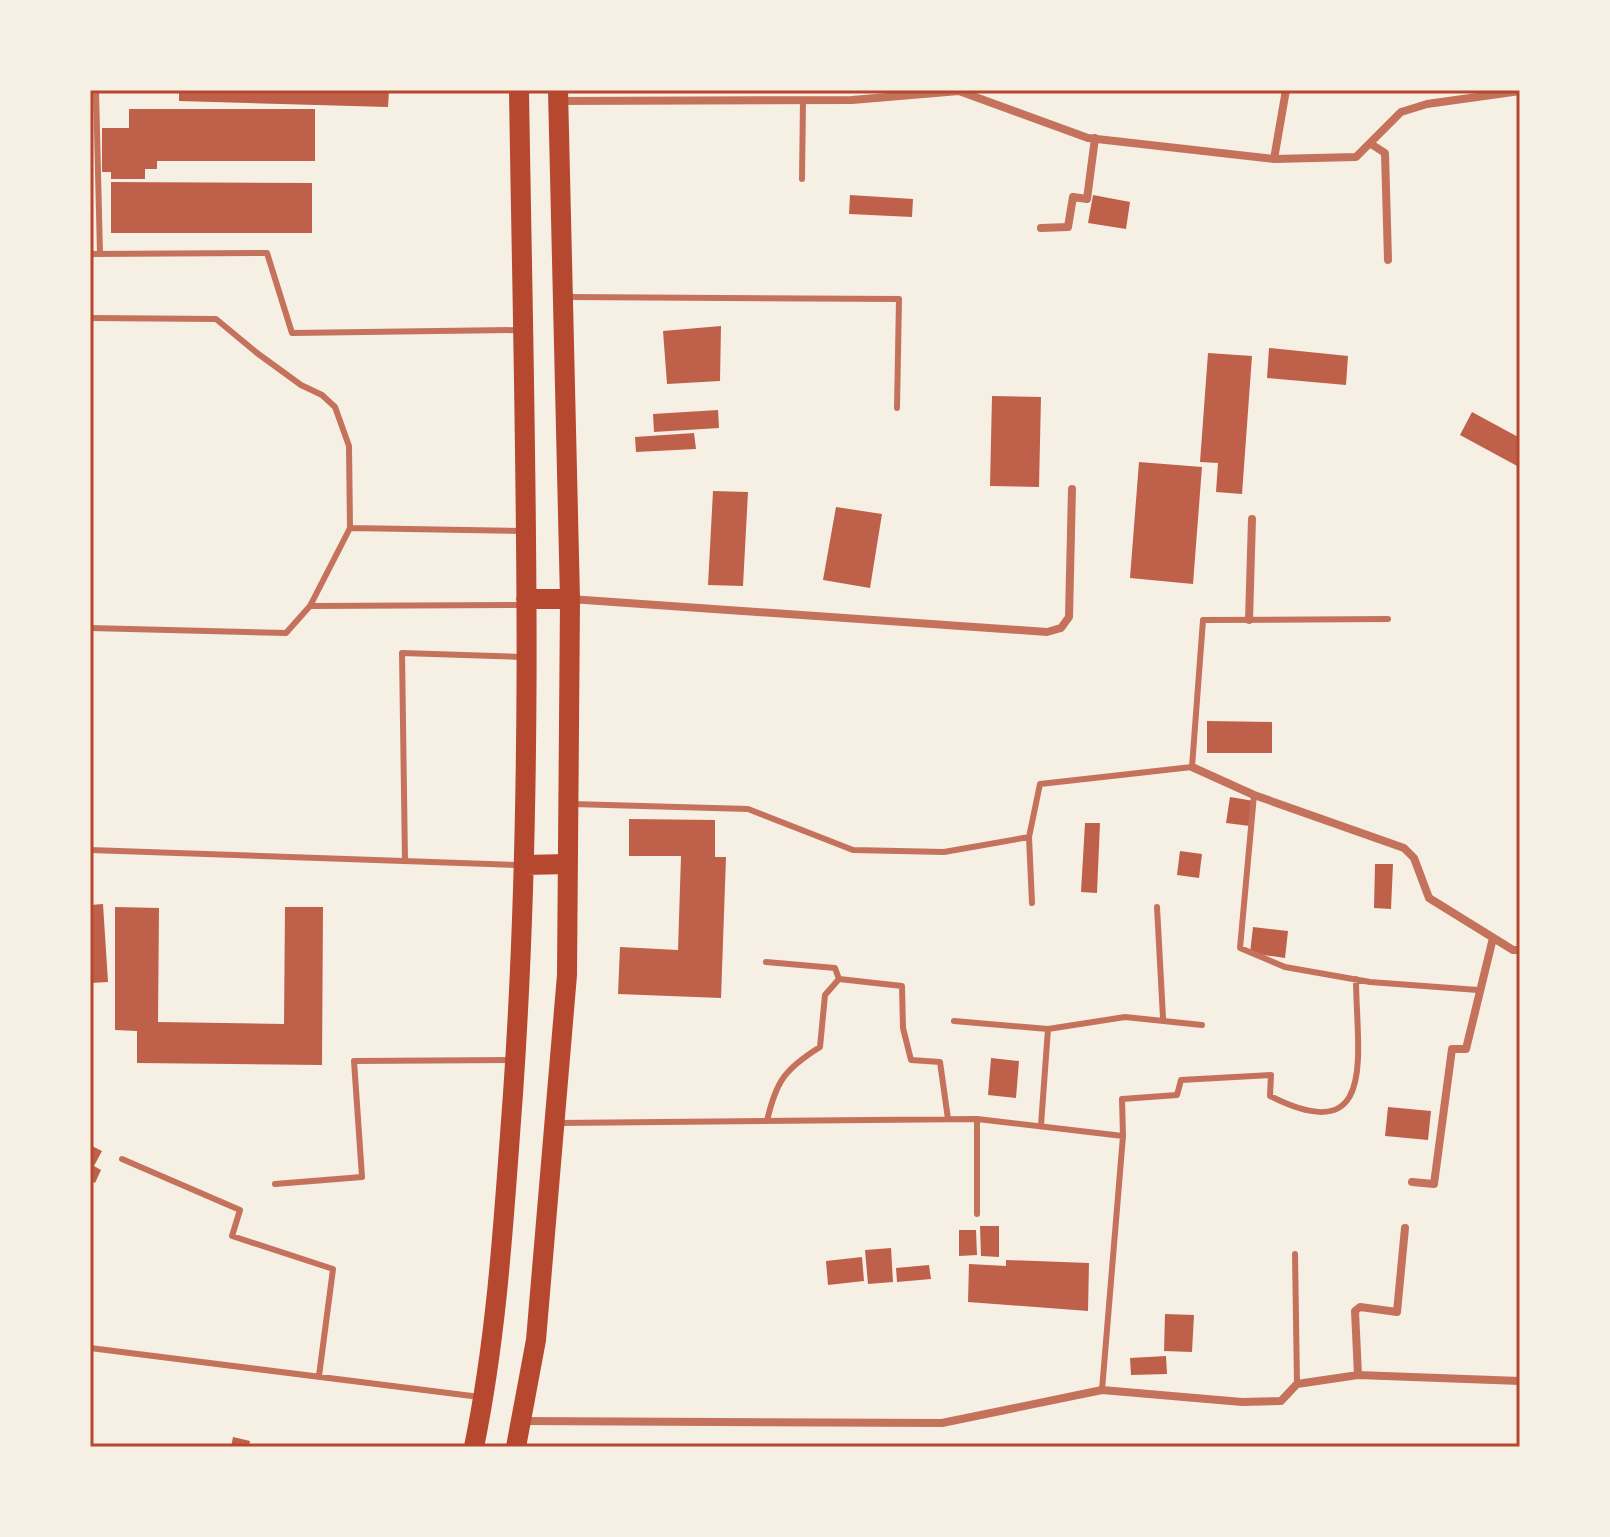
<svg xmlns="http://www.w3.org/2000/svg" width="1610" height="1537" viewBox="0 0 1610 1537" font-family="Quicksand,sans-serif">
  <rect width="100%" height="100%" fill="#f6efe4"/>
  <path fill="#bf614a" d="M179,90H389L388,107L179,101Z
    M129,109H315V161H157V169H145V179H111V172H102V128H129Z
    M111,182L312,183V233H111Z
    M850,195L913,199L912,217L849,214Z
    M1093,195L1130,202L1126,229L1088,223Z
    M721,326L720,381L667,384L663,331Z
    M1269,348L1348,356L1346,385L1267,378Z
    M1208,353L1252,356L1242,494L1216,492L1218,463L1200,462Z
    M992,396L1041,397L1039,487L990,486Z
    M718,410L719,428L654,432L653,414Z
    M1472,412L1520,438L1519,467L1460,435Z
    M694,433L696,449L636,452L635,437Z
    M1139,462L1202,467L1193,584L1130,578Z
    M713,491L748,492L743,586L708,585Z
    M836,507L882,514L870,588L823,580Z
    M1207,721L1272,722V753H1207Z
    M1230,797L1254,801L1250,826L1226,823Z
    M629,819L715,820V857H726L721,998L618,994L620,947L678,950L681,856H629Z
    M1085,823H1100L1097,893L1081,892Z
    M1180,851L1202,854L1199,878L1177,875Z
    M1375,864H1393L1391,909L1374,908Z
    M103,904L108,982L90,983V905Z
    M115,907L159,908L158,1022L284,1024L285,907H323L322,1065L137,1063V1031L115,1030Z
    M1253,927L1288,931L1285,958L1250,953Z
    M991,1058L1019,1061L1016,1098L988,1095Z
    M1388,1107L1431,1111L1428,1140L1385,1136Z
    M90,1145L102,1151L94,1166L101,1170L95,1183L90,1180Z
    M980,1226H999V1257L981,1256Z
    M959,1230H976L977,1255L959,1256Z
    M891,1248L893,1282L868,1284L865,1250Z
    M862,1257L864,1281L828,1285L826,1261Z
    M1006,1260L1089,1263L1088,1311L968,1302L969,1264L1006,1266Z
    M929,1265L931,1279L897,1282L896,1268Z
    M1165,1314L1194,1315L1192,1352L1164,1351Z
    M1166,1356L1167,1374L1131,1375L1130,1358Z
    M233,1437L250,1441L249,1447H231Z"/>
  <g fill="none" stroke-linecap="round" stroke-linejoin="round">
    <path stroke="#c5725c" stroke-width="6" d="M96,90L100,254
      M802,179L803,100
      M90,254L267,253L292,333L519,330
      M567,297L899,299L897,408
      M90,318L216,319L257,353L301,385L322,395L335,407L349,446L350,528L310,606L286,633L90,628
      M350,528L522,531
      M310,606L522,605
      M1254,795L1240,948L1285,967L1370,982L1478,990
      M572,804L748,809L853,850L944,852L1029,837L1040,784L1192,767L1203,620L1388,619
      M1029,837L1032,903
      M90,850L518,865
      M405,861L402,653L523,657
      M1157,907L1163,1018
      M766,962L835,968L839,979L902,986L903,1028L911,1060L940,1062L948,1119
      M954,1021L1048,1029
      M977,1119V1214
      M767,1121C776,1081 785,1069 820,1047L825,995L839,979
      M558,1123L977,1119L1123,1136
      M1041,1125L1048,1029L1125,1017L1202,1025
      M122,1159L240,1210L232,1236L333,1269L319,1376
      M275,1184L362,1177L354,1061L512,1060
      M1295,1254L1297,1384
      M90,1348L480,1397
      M1102,1390L1123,1136L1122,1099L1177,1095L1181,1080L1271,1075L1270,1096C1380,1152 1356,1050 1356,979"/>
    <path stroke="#c5725c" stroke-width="8" d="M559,101L852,100L959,91L1088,138L1274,159L1356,157L1401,112L1427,104L1520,91
      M1371,144L1385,153L1388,260
      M1274,159L1286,90
      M1041,228L1068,227L1073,197L1087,199L1095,138
      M570,599L1047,632L1061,628L1069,617L1072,489
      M1249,620L1252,519
      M1192,767L1254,795L1404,848L1414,858L1429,898L1513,950H1520
      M1412,1182L1434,1184L1452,1049H1466L1493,938
      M1358,1375L1355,1311L1360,1307L1397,1312L1405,1228
      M521,1421L942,1423L1102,1390L1242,1402L1281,1401L1297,1384L1358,1375L1520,1381"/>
    <path stroke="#b5482f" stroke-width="20" d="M526,599H570
      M524,865L568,864
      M474,1447C498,1330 504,1213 513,1094C536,760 524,425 519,90
      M516,1447L536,1340L567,975L570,599L558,90"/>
  </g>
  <rect width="1610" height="1537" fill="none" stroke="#f6efe4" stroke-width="184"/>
  <rect x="92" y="92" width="1426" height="1353" fill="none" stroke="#b5482f" stroke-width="3"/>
</svg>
